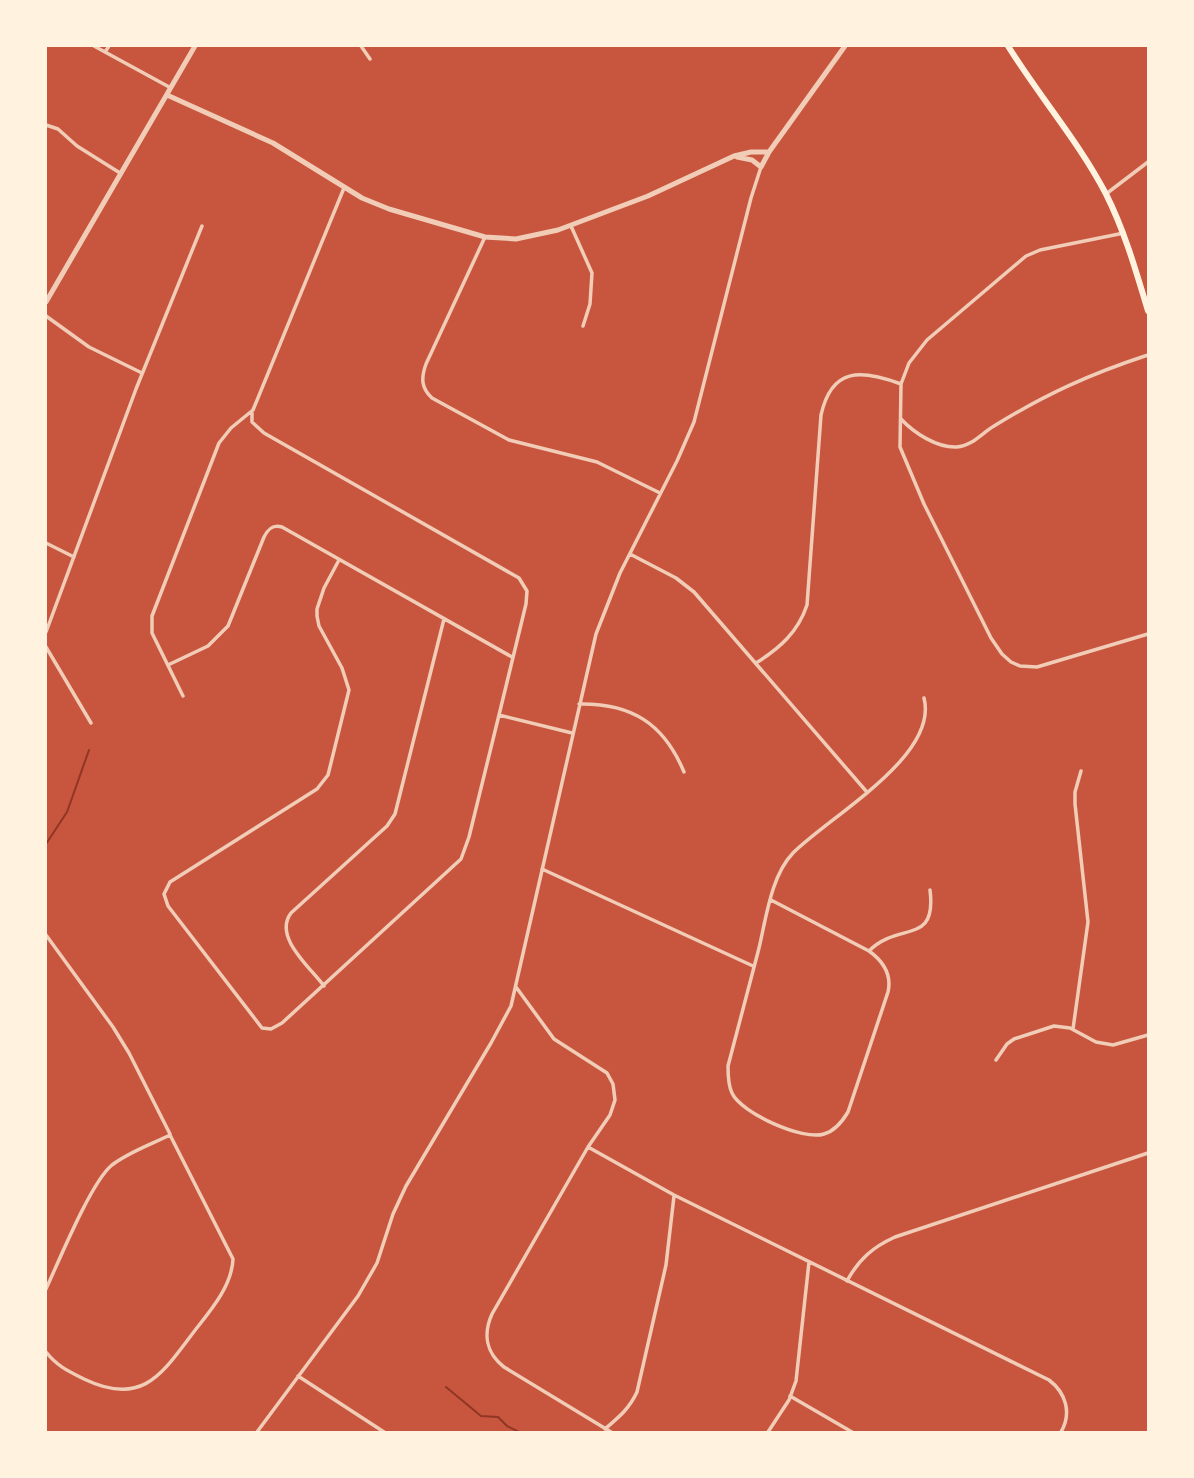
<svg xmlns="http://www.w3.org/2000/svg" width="1194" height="1478" viewBox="0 0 1194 1478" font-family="Figtree,sans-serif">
  <rect width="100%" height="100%" fill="#c8553d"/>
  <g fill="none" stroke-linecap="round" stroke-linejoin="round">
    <path stroke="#8f3625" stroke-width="2" d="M46,844L67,812L89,750
      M446,1387L481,1416L498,1417L507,1426L519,1432"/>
    <path stroke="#f1ccb7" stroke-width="3.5" d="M94,46L171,88
      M361,46L370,59
      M105,52L109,46
      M46,125L58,129L77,146L120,173
      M1106,194L1148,162
      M571,226L592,273L590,304L583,326
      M1124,233L1040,250L1026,256L927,340L909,363L901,384L900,447L924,504L991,638L1002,654L1011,662L1020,666L1037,667L1148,634
      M485,237L426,364C421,378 421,388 432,398L509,440L597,462L660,493
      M46,316L89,347L142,373
      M252,413V422L264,433L519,578L527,591L526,604L499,715
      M901,419C914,433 937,448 957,447C972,446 982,433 994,426C1046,394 1090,374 1148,355
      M46,543L74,557
      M630,554L676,578L694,592L866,791
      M339,560L324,588L317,609V616L319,626L342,668L349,690L328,775L317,789L170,882L164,894L168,906L262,1028L271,1029L282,1023L461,859L469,837L499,715L572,733
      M46,632L136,389L202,226
      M46,647L91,723
      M756,663C780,648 798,632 807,605L821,415C832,366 862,370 901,384
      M168,665L208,646L228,626L264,537C268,529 273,524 282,527L512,657
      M183,696L152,633V616L219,443L231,428L253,410L344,188
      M579,704C632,703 664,724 684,772
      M542,869L753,966
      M771,900L869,951C883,961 892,974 888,992L848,1112C842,1122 835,1131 824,1134C803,1141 741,1113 732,1093C728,1085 728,1075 728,1066C738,1028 748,990 758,952C766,921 770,877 793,853C830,816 939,756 924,698
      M46,935L113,1027L129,1053L170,1134
      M869,951C899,921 937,946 930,890
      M324,986C310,967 273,937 291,913L387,826L395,814L444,619
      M516,987L554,1039L607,1073L613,1084L615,1100L610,1115L588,1147L492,1314C483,1334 486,1353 504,1367L611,1432
      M1073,1029L1088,922L1075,804V792L1081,771
      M996,1060L1007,1044L1014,1039L1054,1026L1070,1028L1096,1042L1113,1045L1148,1035
      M588,1147L674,1195L1049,1380C1066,1393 1072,1413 1061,1432
      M847,1281C859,1259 873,1247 895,1237L1148,1153
      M46,1289C59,1261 91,1182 112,1165C129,1152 152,1144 170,1135L233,1259C232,1285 212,1309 196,1329C163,1372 144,1408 84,1379C68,1371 57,1366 46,1352
      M298,1376L384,1432
      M790,1396L852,1432
      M605,1429C619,1417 629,1409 637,1392L666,1265L674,1196
      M257,1432L358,1296L377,1263L393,1214L406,1186L491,1043L511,1006L596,634L620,573L677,461L694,422L751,198L761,167
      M768,1432L789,1400L796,1381L809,1262"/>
    <path stroke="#f1ccb7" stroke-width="5" d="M167,95L273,143L362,198L389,209L485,237L516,239L558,230L648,196L734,156L751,152H769
      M737,157L752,160L761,167L769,152L845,46
      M46,302L195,46"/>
    <path stroke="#fff3e0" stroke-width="6" d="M1008,46C1039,96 1079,142 1106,194C1125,232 1136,271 1148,311"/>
  </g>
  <rect width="1194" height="1478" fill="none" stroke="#fff3e0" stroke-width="94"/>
</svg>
